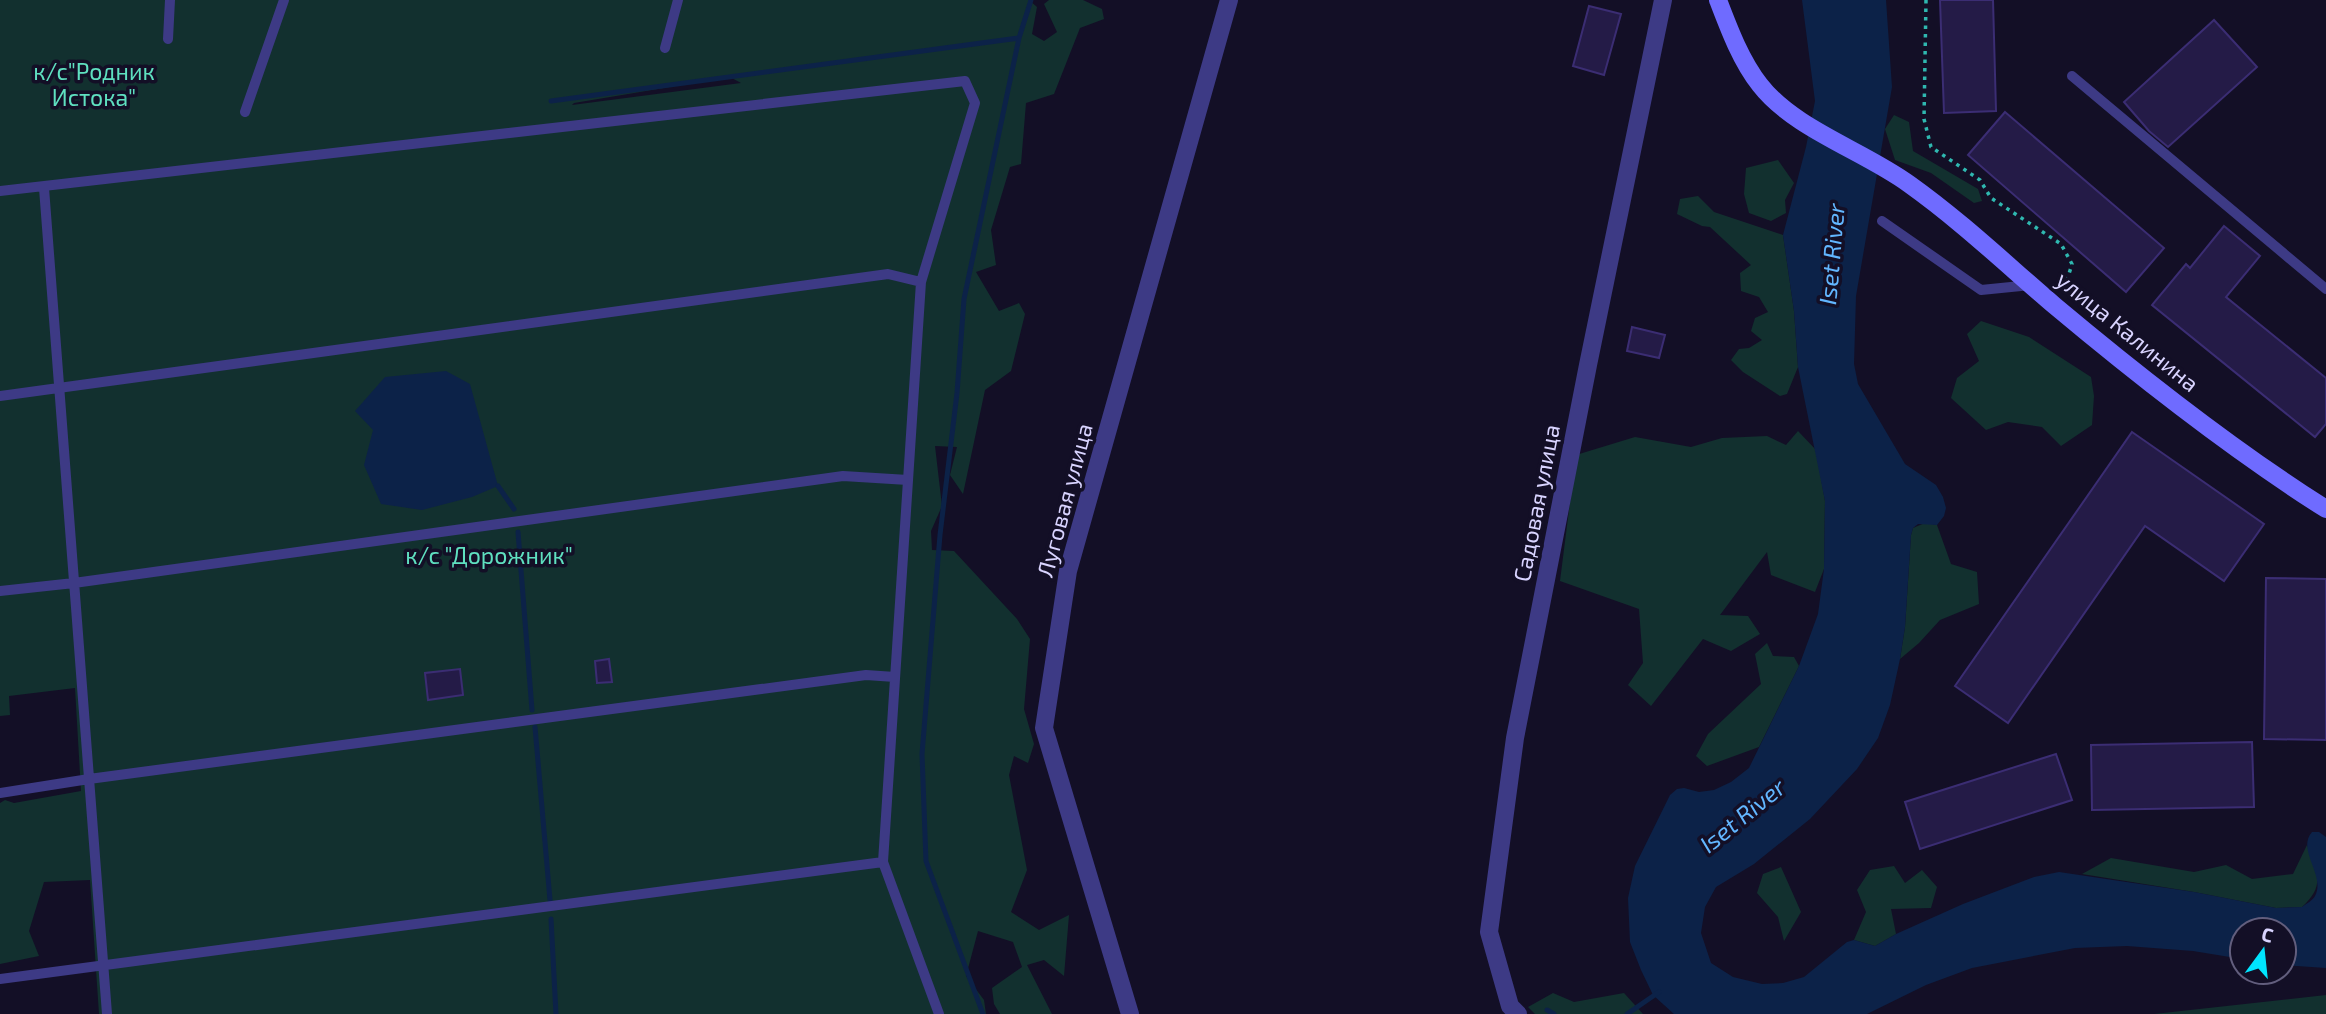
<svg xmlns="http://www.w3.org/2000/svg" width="2326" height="1014" viewBox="0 0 2326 1014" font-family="'Exo 2',sans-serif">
  <rect width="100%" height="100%" fill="#130f26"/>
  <path fill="#12302f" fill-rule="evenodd" d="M0,0H1029L1037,7L1032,34L1044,41L1057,32L1044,4L1049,0H1083L1102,9L1104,19L1080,28L1054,94L1026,103L1021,164L1010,167L991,230L996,265L976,272L999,311L1019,303L1025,314L1011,371L985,390L963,494L950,475L957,447L935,446L942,506L931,531L932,550L954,551L1017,619L1030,639L1024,709L1034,744L1028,763L1014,756L1009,775L1027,870L1011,912L1039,930L1069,915L1064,976L1044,960L1027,965L1052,1014H1000L994,1004L992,988L1022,967L1013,942L978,931L966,976L984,1000L986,1014H99L90,880L44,882L29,931L39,956L0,964V803L5,800L14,803L81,791L75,688L9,696L10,715L0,716ZM730,77L741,83L572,105L574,103Z
    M1894,115L1909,122L1913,151L1978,189L1982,201L1974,203L1931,173L1895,160L1885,129Z
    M1778,160L1794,183L1785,200L1786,213L1771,221L1749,213L1744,194L1746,168Z
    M1698,196L1714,212L1783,235L1794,311L1798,367L1787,394L1780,396L1743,372L1731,360L1739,349L1749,348L1762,340L1751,331L1755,318L1768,312L1759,297L1741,291L1740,273L1751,265L1710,227L1702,226L1677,214L1680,199Z
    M1981,321L2029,337L2091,377L2094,396L2092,425L2061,446L2042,427L2008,422L1986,430L1951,398L1957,378L1979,361L1967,334Z
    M1798,431L1816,450L1825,501L1824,569L1815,592L1771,575L1767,552L1720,615L1748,616L1760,634L1731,651L1703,639L1651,706L1628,685L1643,663L1639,609L1560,581L1576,455L1635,437L1691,447L1722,438L1767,436L1786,445Z
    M1925,523L1937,525L1951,564L1977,572L1979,604L1940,620L1919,643L1900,659L1905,627L1911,535L1913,528Z
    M1767,643L1773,656L1794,657L1799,666L1759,747L1707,766L1696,756L1708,734L1761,684L1755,654Z
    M2307,845C2317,873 2326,885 2302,907L2276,908L2194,892L2082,874L2111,858L2194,872L2226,865L2252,879L2293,874Z
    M1894,866L1905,883L1922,870L1937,887L1931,908L1891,909L1896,934L1875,946L1854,940L1866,912L1857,890L1870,870Z
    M1781,867L1801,912L1784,941L1778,917L1757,893L1763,874Z
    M1553,993L1574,1002L1624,993L1643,1014H1535L1528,1007Z
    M2326,995V1014H2154Z"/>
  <path fill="#0c2248" d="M1802,0H1886L1892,87L1856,296L1854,364L1858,384L1905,464L1936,485L1943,497L1946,508L1944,516L1937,525L1918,524L1913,528L1911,535L1905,627L1900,659L1890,705L1878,738L1857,769L1810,819L1754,864L1716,887L1705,907L1701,933L1711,963L1733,977L1762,984L1783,983L1804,977L1847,942L1854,940L1875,946L1896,934L1963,904L2034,877L2059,872L2194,892L2276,908L2302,907C2306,904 2313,900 2315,896C2326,875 2296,850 2312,832H2319L2326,837V968L2284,965V930H2242V959L2193,951L2127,946L2075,948L1972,968L1926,985L1867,1014H1674L1653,995L1641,970L1630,942L1628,898L1635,866L1670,795L1677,789L1684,788L1699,792L1714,790L1731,782L1749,768L1799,666L1818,614L1824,569L1825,501L1798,367L1794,311L1783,235L1806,147L1815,101Z
    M446,371L470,384L498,486L472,497L422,510L381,504L364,465L373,430L355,411L385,377Z"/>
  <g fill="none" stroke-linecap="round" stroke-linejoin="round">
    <path stroke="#0c2248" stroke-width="5" d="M551,101L1019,38
      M498,486L514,509
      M518,532L532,710
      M535,727L550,900
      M551,919L556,1014
      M1547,1010L1554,1014
      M983,1014L926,861L922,754L940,535L957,393L964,299L1019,38L1031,0
      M1627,1014L1659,992"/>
  </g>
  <path fill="#241b47" stroke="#3b2d73" stroke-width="2" d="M1940,0H1993L1996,111L1944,113Z
    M1589,6L1621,14L1604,75L1573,66Z
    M2214,20L2257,67L2168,147L2149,131L2124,102Z
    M2005,112L2164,248L2126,292L1968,155Z
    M2224,226L2260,256L2226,297L2326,378V424L2315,437L2152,305L2186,264L2190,268Z
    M1632,327L1665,335L1659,358L1627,351Z
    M2132,432L2264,524L2224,581L2145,526L2008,723L1955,686Z
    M2266,578L2326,579V740L2264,739Z
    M609,659L612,682L597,683L595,661Z
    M460,669L463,695L428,700L425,673Z
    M2252,742L2254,807L2092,810L2091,745Z
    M2056,754L2072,800L1920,849L1905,802Z"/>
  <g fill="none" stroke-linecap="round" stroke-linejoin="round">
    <path stroke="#2fb8b0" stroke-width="3.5" stroke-dasharray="3.5 5" stroke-linecap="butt" d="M1926,0L1924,119L1931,147L1980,180L1991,198L2061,244L2072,264L2064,290"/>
    <path stroke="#3d3a85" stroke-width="10" d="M168,39L170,0
      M665,48L678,0
      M2072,76L2326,289
      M245,112L284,0
      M44,188L107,1014
      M0,191L965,81L975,103L921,282L883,862L939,1014
      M1882,221L1981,290L2031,285
      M0,396L888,274L921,282
      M0,591L74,583L843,476L908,480
      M0,793L89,779L866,675L895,677
      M0,979L883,862"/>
    <path stroke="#3d3a85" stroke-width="18" d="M1130,1014L1044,728L1068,571L1229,0
      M1518,1014L1510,1006L1489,932L1515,738L1588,365L1663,0"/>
    <path stroke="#6f6bff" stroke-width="18" d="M1718,0C1729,29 1741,61 1760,85C1794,129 1864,151 1909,184C1961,221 2007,265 2055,306C2141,378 2231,449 2326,509"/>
  </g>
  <g text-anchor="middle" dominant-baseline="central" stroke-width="7" stroke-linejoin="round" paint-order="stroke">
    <g font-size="23" fill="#5fe0c0" stroke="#130f26">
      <text x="94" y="71">к/с"Родник<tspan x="94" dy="26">Истока"</tspan></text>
      <text x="489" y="555">к/с "Дорожник"</text>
    </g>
    <g font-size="23" fill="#d9d4ff" stroke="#130f26">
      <text transform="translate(2128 331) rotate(39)">улица Калинина</text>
      <text transform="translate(1064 500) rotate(-75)">Луговая улица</text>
      <text transform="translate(1536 503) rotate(-79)">Садовая улица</text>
    </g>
    <g font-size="24" font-style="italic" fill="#62b6ff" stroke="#130f26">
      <text transform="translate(1831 254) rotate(-85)">Iset River</text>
      <text transform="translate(1742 815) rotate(-39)">Iset River</text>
    </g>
  </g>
  <g transform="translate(2263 951) rotate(15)"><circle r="33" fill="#130f26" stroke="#625e7d" stroke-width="2"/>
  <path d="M0-5L12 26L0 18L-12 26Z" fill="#00e5ff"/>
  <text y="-10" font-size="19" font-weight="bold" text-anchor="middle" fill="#d9d4ff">С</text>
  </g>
</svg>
